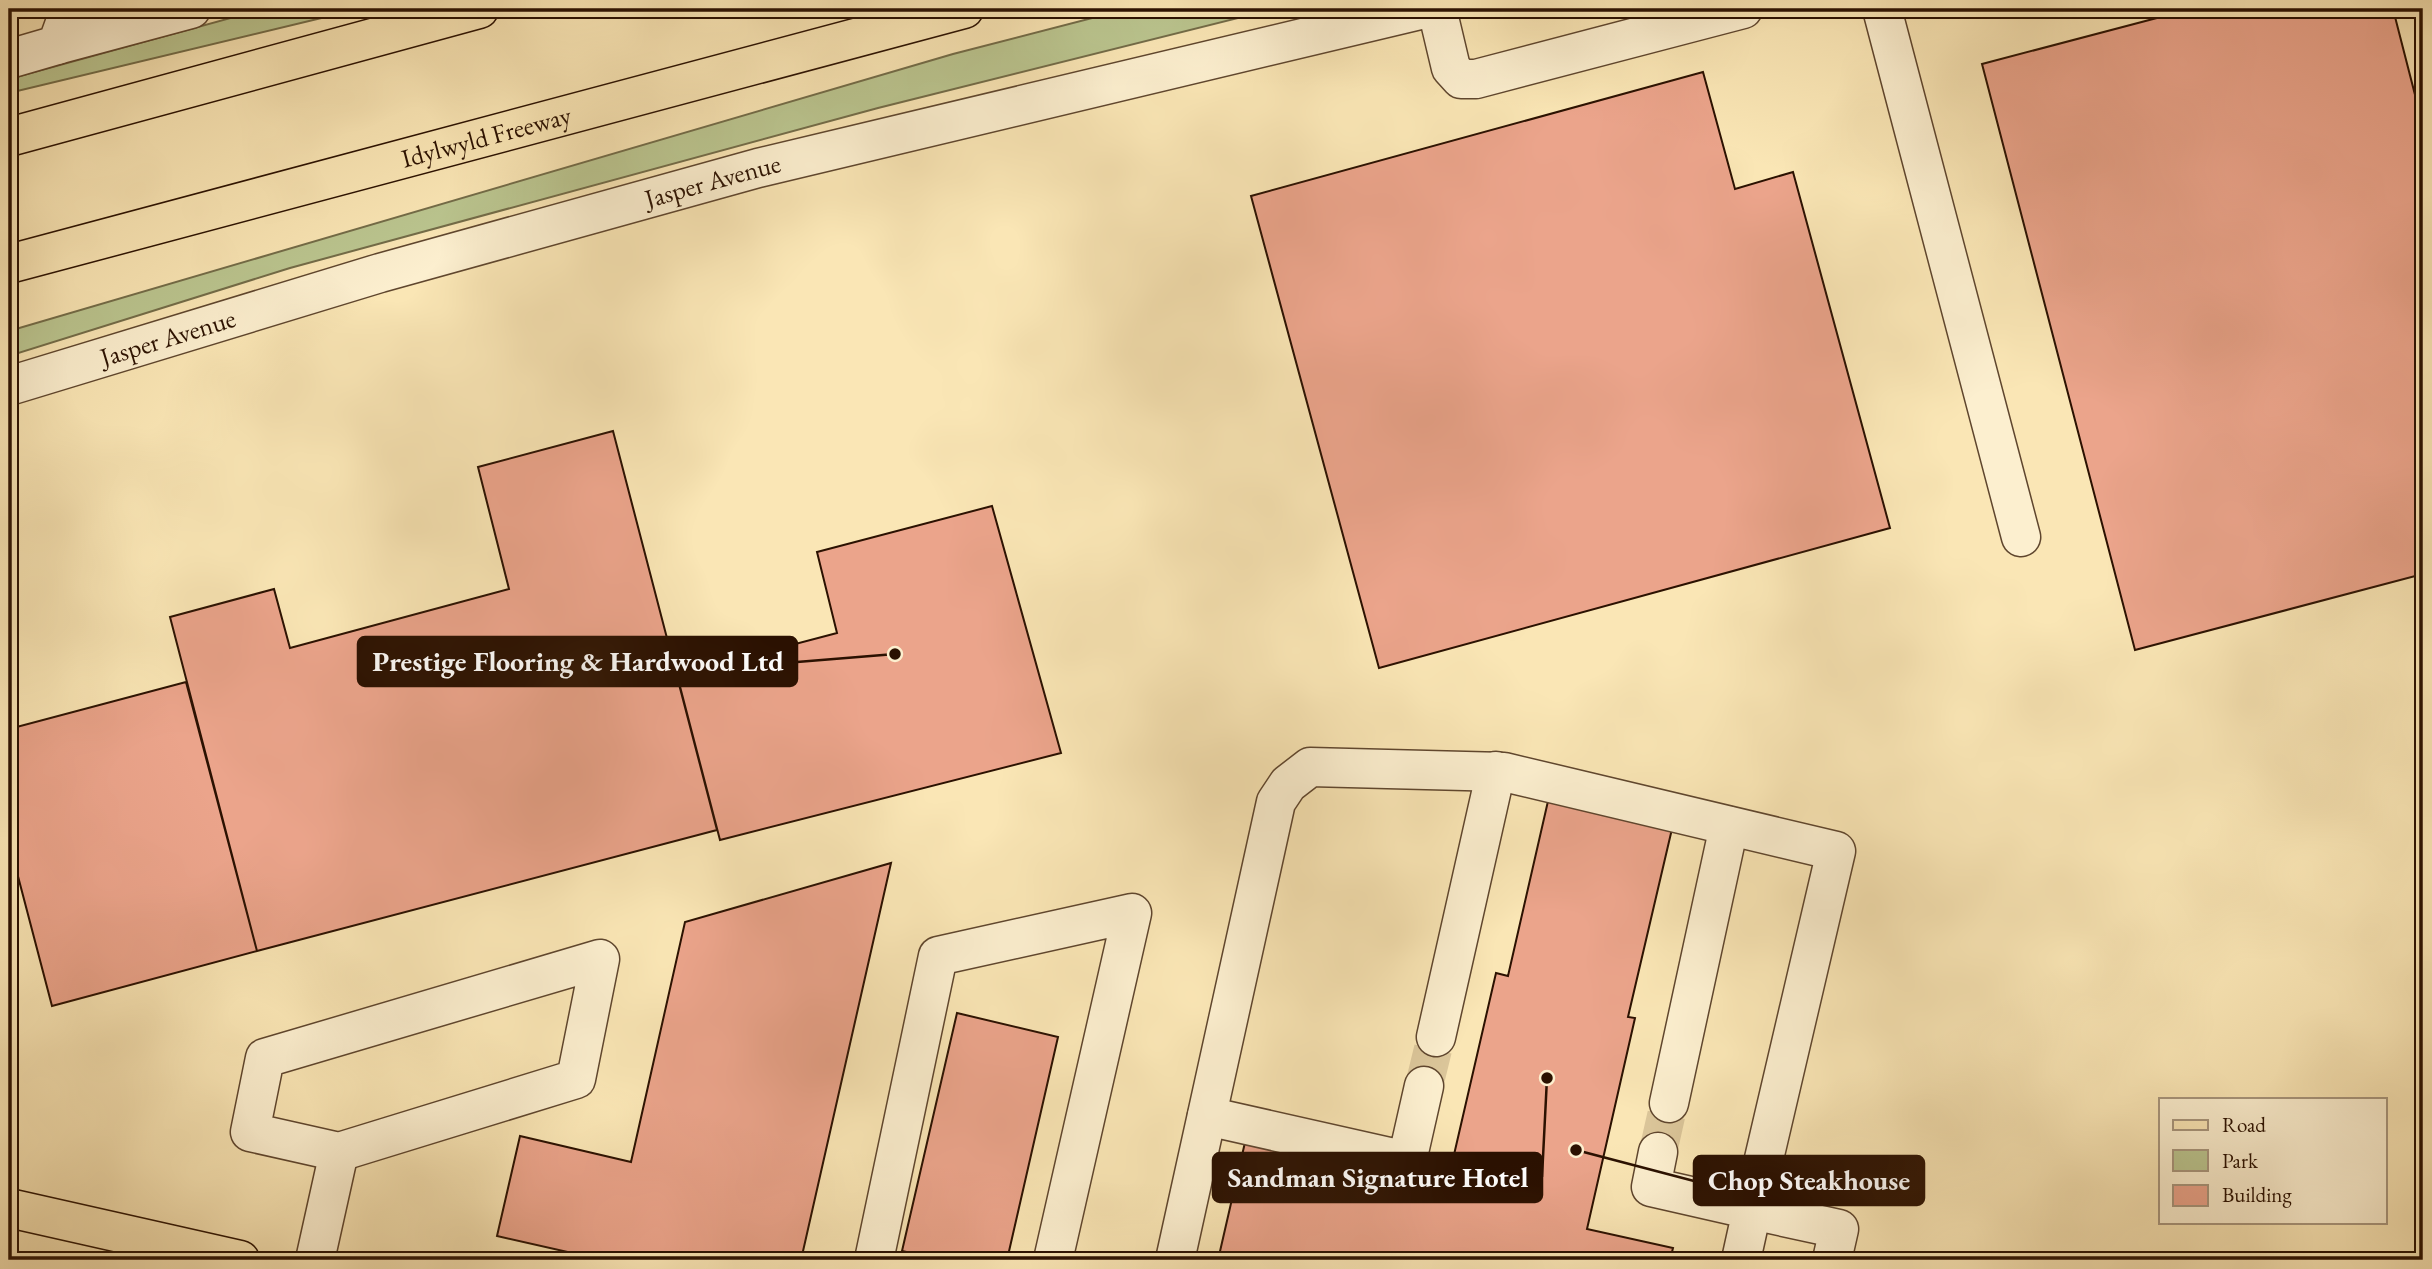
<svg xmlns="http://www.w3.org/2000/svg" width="2432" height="1269" viewBox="0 0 2432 1269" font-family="'EB Garamond',serif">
  <rect width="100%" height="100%" fill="#fae6b5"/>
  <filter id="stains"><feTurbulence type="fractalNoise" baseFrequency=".00286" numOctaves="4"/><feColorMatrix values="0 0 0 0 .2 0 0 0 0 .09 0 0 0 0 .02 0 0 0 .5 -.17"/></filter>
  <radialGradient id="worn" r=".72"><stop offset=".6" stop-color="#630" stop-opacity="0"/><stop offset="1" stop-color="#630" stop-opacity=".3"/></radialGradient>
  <path fill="#bbc690" stroke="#736c48" stroke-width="2" d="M263,9H359L9,93V79Z
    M1127,9H1274L878,108L290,268L9,356V331L953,54Z"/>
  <path fill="#eba48b" stroke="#2b1101" stroke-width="2" d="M2191,9H2393L2423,126V574L2135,650L1982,64Z
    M1703,72L1735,189L1793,172L1890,528L1379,668L1251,196Z
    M613,431L717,830L257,951L170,617L274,589L290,648L509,589L478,467Z
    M992,506L1061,753L720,840L677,675L837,633L817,552Z
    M186,682L257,951L52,1006L9,842V729Z
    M1551,788L1675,816L1628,1017L1635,1018L1587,1229L1673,1248L1670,1260H1218L1246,1138L1447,1185L1496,973L1508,976Z
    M891,863L801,1260H603L497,1236L520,1136L631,1162L685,922Z
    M957,1013L1058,1037L1007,1260H943L902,1251Z"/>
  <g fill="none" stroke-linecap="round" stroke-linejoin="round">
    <path stroke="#dbc69a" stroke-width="38" stroke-dasharray="38 19" stroke-linecap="butt" d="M1424,1086L1436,1037
      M1658,1152L1669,1103"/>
    <defs>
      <g id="minor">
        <path d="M1437,9L1451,68L1461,79H1476L1743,9"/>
        <path d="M1882,9L2021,537"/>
        <path d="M57,45L191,9"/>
        <path d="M9,59L57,45L70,9"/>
        <path id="s1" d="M9,386L380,273L758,168L1424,9"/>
        <path d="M600,959L576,1079L339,1152L250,1132L265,1058Z"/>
        <path d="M1436,1037L1496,771"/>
        <path d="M1669,1103L1729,826"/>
        <path d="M1207,1116L1407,1161L1424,1086"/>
        <path d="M1658,1152L1651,1187L1752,1210L1741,1260"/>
        <path d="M315,1260L339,1152"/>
        <path d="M874,1260L938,956L1132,913L1053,1260"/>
        <path d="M1175,1260L1276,802L1288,784L1310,767L1504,772L1836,851L1752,1210L1839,1229L1832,1260"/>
      </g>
      <path id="major" d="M9,1208L240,1260"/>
      <g id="highway">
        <path d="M9,137L479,9"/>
        <path id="s2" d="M9,264L964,9"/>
      </g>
    </defs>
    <use href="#minor" stroke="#5f462e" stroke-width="41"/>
    <use href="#major" stroke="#2b1101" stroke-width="41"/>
    <use href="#highway" stroke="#2b1101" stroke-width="41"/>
    <use href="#minor" stroke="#fcefcf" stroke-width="38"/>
    <use href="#major" stroke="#fae6b5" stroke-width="38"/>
    <use href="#highway" stroke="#fae6b5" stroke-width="38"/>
  </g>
  <g text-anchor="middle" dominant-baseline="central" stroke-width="5" stroke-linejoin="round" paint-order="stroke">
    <g font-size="26" fill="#2b1101" stroke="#fcefcf">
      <text stroke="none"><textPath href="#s2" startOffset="494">Idylwyld Freeway</textPath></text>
      <text stroke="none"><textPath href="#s1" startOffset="733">Jasper Avenue</textPath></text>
      <text stroke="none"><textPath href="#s1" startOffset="166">Jasper Avenue</textPath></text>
    </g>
  </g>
  <path fill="none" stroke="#2b1101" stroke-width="2.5" d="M895 654L797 662M1547 1078L1542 1177M1576 1150L1694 1181"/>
  <g fill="#2b1101" stroke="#fcefcf" stroke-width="2.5">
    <circle cx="895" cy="654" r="7"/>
    <circle cx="1547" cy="1078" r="7"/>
    <circle cx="1576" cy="1150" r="7"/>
  </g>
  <g fill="#2b1101" stroke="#2b1101" stroke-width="2.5">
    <rect x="358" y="637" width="439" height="49" rx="7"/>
    <rect x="1213" y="1153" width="329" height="49" rx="7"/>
    <rect x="1694" y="1156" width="230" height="49" rx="7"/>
  </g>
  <g font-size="28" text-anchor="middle" font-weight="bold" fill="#fff">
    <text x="578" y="671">Prestige Flooring &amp; Hardwood Ltd</text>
    <text x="1378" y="1187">Sandman Signature Hotel</text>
    <text x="1809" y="1190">Chop Steakhouse</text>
  </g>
  <rect width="2432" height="1269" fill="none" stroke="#fae6b5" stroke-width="35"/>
  <rect x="10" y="10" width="2411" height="1248" fill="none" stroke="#2b1101" stroke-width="3.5"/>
  <rect x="18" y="18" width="2397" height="1234" fill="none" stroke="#2b1101" stroke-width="2"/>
  <rect x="2159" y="1098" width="228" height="126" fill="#fcefcf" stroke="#a8967d" stroke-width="2"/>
  <rect x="2173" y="1120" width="35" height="10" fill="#fae6b5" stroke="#a8967d" stroke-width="2"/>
  <text x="2222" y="1132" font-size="21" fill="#2b1101">Road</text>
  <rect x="2173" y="1150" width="35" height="21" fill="#bbc690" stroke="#a8967d" stroke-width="2"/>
  <text x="2222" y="1168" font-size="21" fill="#2b1101">Park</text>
  <rect x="2173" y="1185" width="35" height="21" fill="#eba48b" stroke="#a8967d" stroke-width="2"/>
  <text x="2222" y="1202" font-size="21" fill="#2b1101">Building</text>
  <rect width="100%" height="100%" filter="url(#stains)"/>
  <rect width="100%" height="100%" fill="url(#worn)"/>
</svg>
